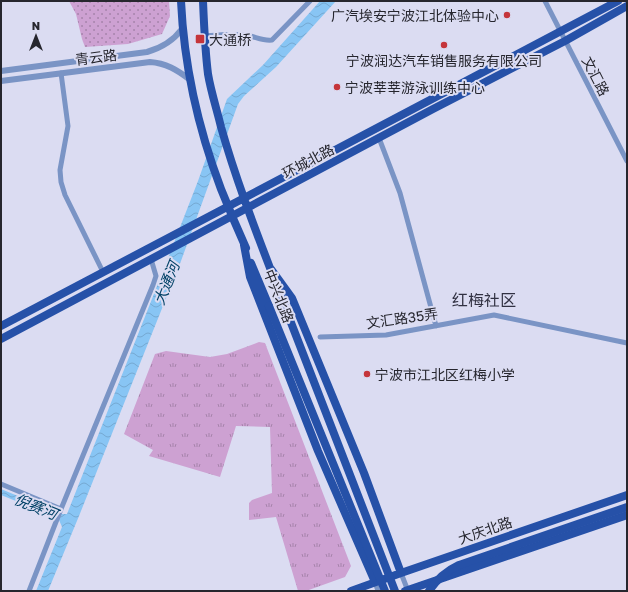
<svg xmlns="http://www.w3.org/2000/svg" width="628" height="592" viewBox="0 0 628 592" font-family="'Golos Text','Noto Sans SC',sans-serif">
  <defs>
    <pattern id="grass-tufts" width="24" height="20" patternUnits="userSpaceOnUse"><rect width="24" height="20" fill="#cda1d2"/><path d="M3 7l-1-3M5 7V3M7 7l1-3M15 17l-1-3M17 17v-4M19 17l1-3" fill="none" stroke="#a683ab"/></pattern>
    <pattern id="park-dots" width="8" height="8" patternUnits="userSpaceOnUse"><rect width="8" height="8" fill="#cda1d2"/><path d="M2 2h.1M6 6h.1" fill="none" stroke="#a683ab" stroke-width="1.8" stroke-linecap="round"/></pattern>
    <pattern id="water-waves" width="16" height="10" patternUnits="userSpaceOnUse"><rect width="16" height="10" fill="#88c5f4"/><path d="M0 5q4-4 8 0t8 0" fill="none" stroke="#75a9d2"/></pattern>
  </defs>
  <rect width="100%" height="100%" fill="#dbdcf2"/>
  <path fill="url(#grass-tufts)" d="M259,342L265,343L351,566L345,577L306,591H298L276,517L249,520V503L252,500L272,493L270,427L236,426L220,477L149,456L153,450L124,434L155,354L166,351L210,357L227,354Z"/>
  <path fill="url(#park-dots)" d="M69,1H169L170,16L162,34L128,44L85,47L82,39L76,14Z"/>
  <path fill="url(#water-waves)" d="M320,1H336L276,67L244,96L238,104L181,261L79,516L48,591H36L62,527L59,520L53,516L1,495V489L61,514H67L163,271L198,181L227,99L263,65Z"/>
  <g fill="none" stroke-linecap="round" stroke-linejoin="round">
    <path stroke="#7a94c5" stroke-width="5" d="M545,1L627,161
      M204,36C219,35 235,33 250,36C258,38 264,41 272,40L310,1
      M61,73L68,126L60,170L61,182L65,195L103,272
      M379,138L400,193L436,326
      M320,337L386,335L494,315L627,343
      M1,484L61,509L153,285L156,276L151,259
      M401,573L408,591
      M375,582L378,591
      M29,591L61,509"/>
    <path stroke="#7a94c5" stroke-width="6" d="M1,71L147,52C161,48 173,41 182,29
      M1,81L150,62C166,63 177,70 189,79"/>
    <path stroke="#2651a8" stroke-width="8" d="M181,1C184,66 198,128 221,189C229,209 237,228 246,248
      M203,1C204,25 205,50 208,74C211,92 217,110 221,127C238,187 261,244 283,302
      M244,245L250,277L318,451L375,582
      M251,263L269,306
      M271,269L292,298L364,473L401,573
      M1,326L618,1
      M1,339L433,109L565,41L627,6
      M351,591L401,573L627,495
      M405,591L627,515"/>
    <path stroke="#2651a8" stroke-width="8" d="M283,302L395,591
      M269,306L385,591
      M429,591C437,579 446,571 459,565L627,507"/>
  </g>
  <g fill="#c5353b" stroke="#dbdcf2" stroke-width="1.5">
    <circle cx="507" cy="15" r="4"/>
    <rect x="195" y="34" width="10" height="10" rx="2"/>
    <circle cx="444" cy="45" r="4"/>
    <circle cx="337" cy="87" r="4"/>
    <circle cx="367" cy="374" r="4"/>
  </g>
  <g text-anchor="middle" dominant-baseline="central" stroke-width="4" stroke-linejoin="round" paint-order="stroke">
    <g font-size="14" fill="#26262e" stroke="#dbdcf2" text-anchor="start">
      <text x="499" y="15" text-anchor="end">广汽埃安宁波江北体验中心</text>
      <text x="209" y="39">大通桥</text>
      <text x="444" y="60" text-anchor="middle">宁波润达汽车销售服务有限公司</text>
      <text x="345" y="87">宁波莘莘游泳训练中心</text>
      <text x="375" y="374">宁波市江北区红梅小学</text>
    </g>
    <g font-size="14" fill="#26262e" stroke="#dbdcf2">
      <text transform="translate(96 57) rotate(-7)">青云路</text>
      <text transform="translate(596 76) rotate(63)">文汇路</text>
      <text transform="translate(308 161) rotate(-28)">环城北路</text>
      <text transform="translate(279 296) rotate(68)">中兴北路</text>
      <text transform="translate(402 318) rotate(-8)">文汇路35弄</text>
      <text transform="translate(485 530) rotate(-19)">大庆北路</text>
    </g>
    <g font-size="15" font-style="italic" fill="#004166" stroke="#dbdcf2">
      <text transform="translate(166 283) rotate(-68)">大通河</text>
      <text transform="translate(36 506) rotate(22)">倪赛河</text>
    </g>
    <g font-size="16" fill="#313142" stroke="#dbdcf2">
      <text x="484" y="300">红梅社区</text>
    </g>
  </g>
  <rect width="628" height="592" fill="none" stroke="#26262e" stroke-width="4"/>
  <g transform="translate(36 36)" stroke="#dbdcf2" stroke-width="3" paint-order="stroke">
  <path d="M0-3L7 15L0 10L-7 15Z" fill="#26262e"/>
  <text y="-6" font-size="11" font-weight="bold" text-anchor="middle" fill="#26262e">N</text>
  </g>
</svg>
